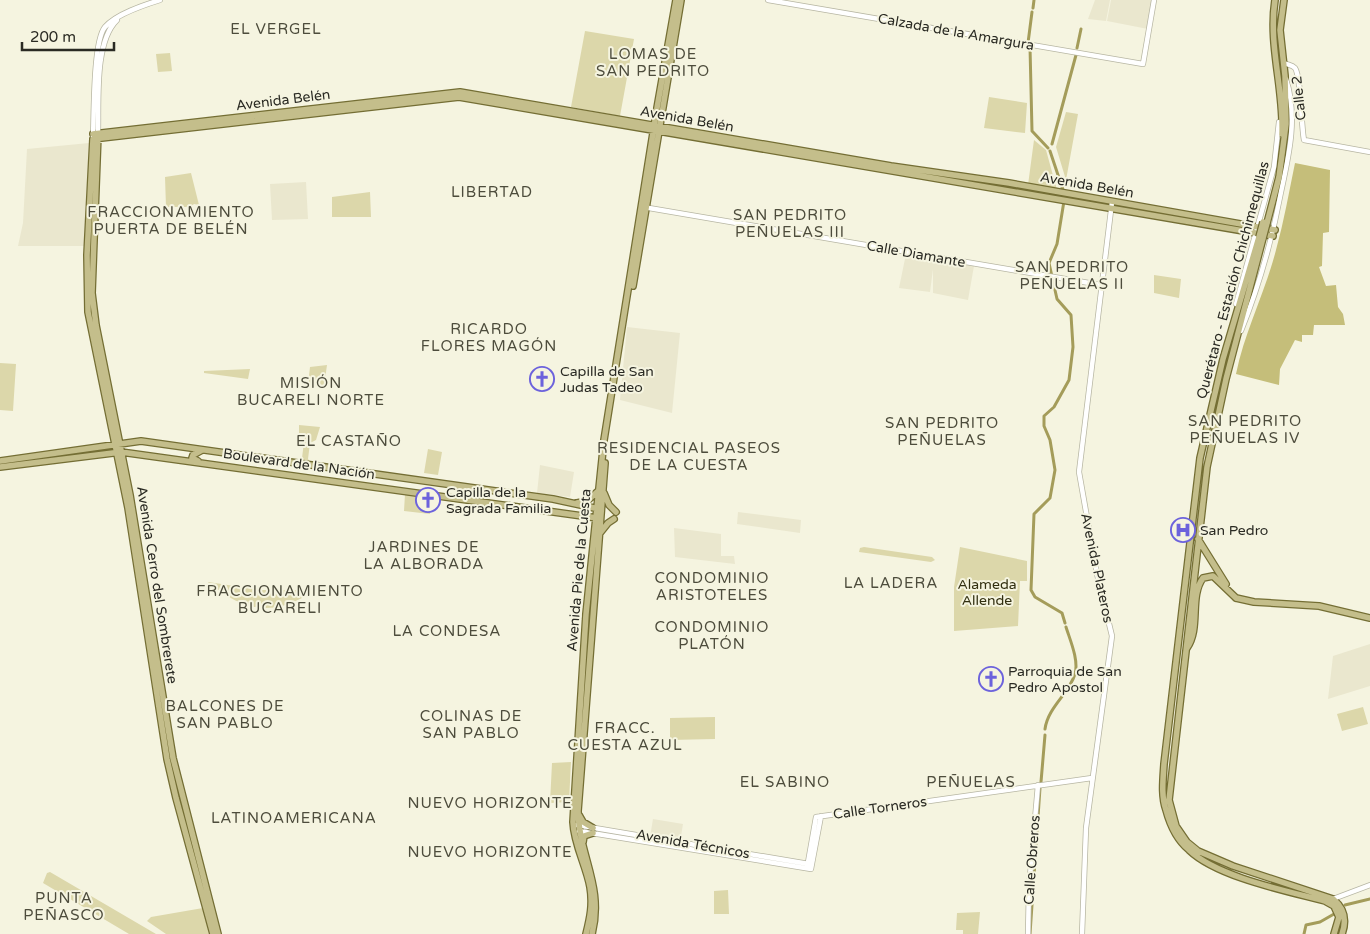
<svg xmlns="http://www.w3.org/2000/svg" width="1370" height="934" viewBox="0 0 1370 934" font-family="'Varela Round',sans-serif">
  <rect width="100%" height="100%" fill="#f5f4e0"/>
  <path fill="#eae7ce" d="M1095,0H1110L1106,21L1088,19Z
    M1111,0H1152L1148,29L1107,21Z
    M89,143L86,246H18L23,223L27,149Z
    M306,182L308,219L272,220L270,184Z
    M906,254L974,266L968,300L933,293V269L930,292L899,288Z
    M627,327L680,333L672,413L620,400Z
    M540,465L574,472L570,497L537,493Z
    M738,512L801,520L800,533L737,524Z
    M674,528L721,534V556H734L735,564L675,557Z
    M1370,644V686L1328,699L1333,656Z
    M653,819L683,824L680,842L650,837Z"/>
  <path fill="#dcd7aa" d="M585,31L634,39L620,116L571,107Z
    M170,53L172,71L158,72L156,54Z
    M989,97L1027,103L1025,133L984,128Z
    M1066,112L1078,114L1066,180L1056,147Z
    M1034,140L1046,150L1057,190L1028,185Z
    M191,173L199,205L194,204L190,207H166L165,177Z
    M370,192L371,217H332V197Z
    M1154,275L1181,279L1179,298L1154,293Z
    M0,363L16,364L13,411L0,410Z
    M327,365L324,386L308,384L310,367Z
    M250,369L248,379L204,373V371Z
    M299,425L320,427L316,440L310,443L308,459L313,466L299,461L302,458L304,442L299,436Z
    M428,449L442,452L438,475L424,473Z
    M405,494L426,496L425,507L430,508V514L404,511Z
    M864,547L932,557L935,560L931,562L859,552L860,548Z
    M960,547L1027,561V581H1020L1018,626L954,631V587Z
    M208,582L261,590H296L302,598C274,613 249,611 223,593C218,589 210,585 208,582Z
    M1363,707L1368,724L1342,731L1337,714Z
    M715,717V739L670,740V718Z
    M571,762L569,802L550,803L552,763Z
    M50,872L156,934H129L43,883L47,873Z
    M728,890L729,914H714V891Z
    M203,908L209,934H166L147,921L151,917Z
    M980,912L978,934H963V930H956L957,913Z"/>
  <path fill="#c5be7a" d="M1295,163L1330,170L1329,232L1323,233L1322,266L1319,267L1326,286L1336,285L1338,307L1343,314L1345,325H1314L1313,335H1302V342L1295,340L1280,369L1279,385L1236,374C1245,330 1265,293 1276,250C1284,221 1289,192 1295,163Z"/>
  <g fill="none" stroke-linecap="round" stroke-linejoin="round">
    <path stroke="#a49c5a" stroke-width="3" d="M1033,8L1034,0
      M1028,43L1032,12
      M1030,47L1032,131L1048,148
      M1077,48L1081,29
      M1052,144L1076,55
      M1050,151L1064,193
      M1064,201L1057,244L1049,263L1057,299L1071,315L1073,347L1069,380L1054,407L1044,416V426L1050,440L1055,470L1050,498L1034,514L1031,590L1035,597L1062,613L1065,623
      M1045,729C1048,707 1069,694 1075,674C1079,660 1070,640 1066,627
      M1041,782L1045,735
      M1345,905L1370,899
      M1030,934L1040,788
      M1304,934L1306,925L1320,922L1334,914"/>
    <defs>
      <path id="minor" d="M768,0L1143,64L1154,0
        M1284,63C1288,65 1292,65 1295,68C1301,76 1301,125 1304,140L1370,152
        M98,134C99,102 94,42 117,20
        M93,137C94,115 93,41 105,27C116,14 144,5 160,0
        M643,207L1101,285
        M1236,304L1274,167L1279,122
        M1241,331C1259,286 1272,240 1281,192C1289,155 1298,117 1286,79
        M577,825L809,864
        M579,831L811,869L821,816
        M807,868L816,817L1092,778
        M1333,899L1370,885
        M1028,934L1029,887L1038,785
        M1082,934L1086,828L1112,636L1097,574L1079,472L1112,202"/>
      <path id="major" d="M1275,0C1268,45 1284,89 1282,134
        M93,134L460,92L891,166L1009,183L1275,230
        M98,134L92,293L96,325L130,495L173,758L218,934
        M1267,223L1279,177L1286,124L1285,76L1280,30L1284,0
        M1259,237L1223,359L1200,458L1164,764C1163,780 1161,796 1166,810C1170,825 1177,840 1189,850C1217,877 1287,891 1325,901L1334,906L1339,917L1334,934
        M1263,238L1226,379L1207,467L1169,800L1176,826L1187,842L1198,851L1233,866L1333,899C1344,908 1347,920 1342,934
        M633,286L681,0
        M0,461L141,441L553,499L599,509
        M198,461L192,458L193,455L202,450
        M0,467L121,452L597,518
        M604,493L609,505L616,512
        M577,503L587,501L597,492
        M600,533L608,523L614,519
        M1198,539L1226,584
        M1236,598L1254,602L1319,606L1370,618
        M1187,648C1201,628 1189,597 1203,578L1213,576L1236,598
        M579,815L583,822L593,828
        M583,842L584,836L593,833
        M213,934L176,798L167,759L128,508L88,312L87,255L93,139L459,97L1273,236
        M586,934C590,918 593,904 590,887C586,865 574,845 573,822L586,614L604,440L657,108L676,0
        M592,934C604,886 579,857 578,811L605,463"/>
    </defs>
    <use href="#minor" stroke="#b7b6a3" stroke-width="6"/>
    <use href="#major" stroke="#746e34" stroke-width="8"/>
    <use href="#minor" stroke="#fff" stroke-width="4.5"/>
    <use href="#major" stroke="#c4be8b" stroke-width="5.5"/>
    <defs>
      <path id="major-bridge" d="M1259,237L1263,222
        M1263,238L1267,223"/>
    </defs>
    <use href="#major-bridge" stroke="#746e34" stroke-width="8" stroke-linecap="butt"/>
    <use href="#major-bridge" stroke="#c4be8b" stroke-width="5.5"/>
  </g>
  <defs>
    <symbol id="church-ring" viewBox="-11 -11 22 22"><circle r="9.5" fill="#f5f4e0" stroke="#6c62dc" stroke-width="1.5"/><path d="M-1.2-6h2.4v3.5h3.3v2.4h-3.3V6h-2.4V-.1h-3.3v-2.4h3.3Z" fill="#6c62dc"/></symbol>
    <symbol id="hospital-ring" viewBox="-11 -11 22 22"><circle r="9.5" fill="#f5f4e0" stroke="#6c62dc" stroke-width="1.5"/><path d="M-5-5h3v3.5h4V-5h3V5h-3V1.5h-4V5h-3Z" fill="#6c62dc"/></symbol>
  </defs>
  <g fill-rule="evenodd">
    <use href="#church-ring" x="528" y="365" width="28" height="28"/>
    <use href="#church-ring" x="414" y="486" width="28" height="28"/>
    <use href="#hospital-ring" x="1169" y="516" width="28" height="28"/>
    <use href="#church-ring" x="977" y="665" width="28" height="28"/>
  </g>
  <g text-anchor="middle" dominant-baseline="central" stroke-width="4" stroke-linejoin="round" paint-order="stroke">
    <g font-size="14" fill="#2a2a23" stroke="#f5f4e0">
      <text transform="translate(956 32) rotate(10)">Calzada de la Amargura</text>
      <text transform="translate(1299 98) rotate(-96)">Calle 2</text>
      <text transform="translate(283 100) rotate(-7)">Avenida Belén</text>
      <text transform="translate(687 119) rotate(10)">Avenida Belén</text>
      <text transform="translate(1087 185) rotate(10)">Avenida Belén</text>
      <text transform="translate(916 254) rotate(10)">Calle Diamante</text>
      <text transform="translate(1233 280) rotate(-75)">Querétaro - Estación Chichimequillas</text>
      <text transform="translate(299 464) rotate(8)">Boulevard de la Nación</text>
      <text transform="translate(1097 568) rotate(78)">Avenida Plateros</text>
      <text transform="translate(579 570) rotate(-85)">Avenida Pie de la Cuesta</text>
      <text transform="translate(157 585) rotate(81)">Avenida Cerro del Sombrerete</text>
      <text transform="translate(880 808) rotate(-8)">Calle Torneros</text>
      <text transform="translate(693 844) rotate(10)">Avenida Técnicos</text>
      <text transform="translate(1032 860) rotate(-86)">Calle Obreros</text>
    </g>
    <g font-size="14" fill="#2a2a23" stroke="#f5f4e0" text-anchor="start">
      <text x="560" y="371">Capilla de San<tspan x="560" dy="16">Judas Tadeo</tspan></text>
      <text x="446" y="492">Capilla de la<tspan x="446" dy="16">Sagrada Familia</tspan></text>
      <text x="1200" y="530">San Pedro</text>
      <text x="1008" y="671">Parroquia de San<tspan x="1008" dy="16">Pedro Apostol</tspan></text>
    </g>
    <g font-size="14" fill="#322f10" stroke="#f5f4e0">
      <text x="987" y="584">Alameda<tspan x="987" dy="16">Allende</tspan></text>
    </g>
    <g font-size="15" letter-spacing="1" fill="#4d4c3c" stroke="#f5f4e0">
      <text x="276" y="29">EL VERGEL</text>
      <text x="653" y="54">LOMAS DE<tspan x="653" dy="17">SAN PEDRITO</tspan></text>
      <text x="492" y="192">LIBERTAD</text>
      <text x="171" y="212">FRACCIONAMIENTO<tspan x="171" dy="17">PUERTA DE BELÉN</tspan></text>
      <text x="790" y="215">SAN PEDRITO<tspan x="790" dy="17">PEÑUELAS III</tspan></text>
      <text x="1072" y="267">SAN PEDRITO<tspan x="1072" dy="17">PEÑUELAS II</tspan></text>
      <text x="489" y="329">RICARDO<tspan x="489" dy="17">FLORES MAGÓN</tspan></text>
      <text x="311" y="383">MISIÓN<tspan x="311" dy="17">BUCARELI NORTE</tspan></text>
      <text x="1245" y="421">SAN PEDRITO<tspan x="1245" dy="17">PEÑUELAS IV</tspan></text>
      <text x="942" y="423">SAN PEDRITO<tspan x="942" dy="17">PEÑUELAS</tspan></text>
      <text x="349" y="441">EL CASTAÑO</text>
      <text x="689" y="448">RESIDENCIAL PASEOS<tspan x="689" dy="17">DE LA CUESTA</tspan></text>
      <text x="424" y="547">JARDINES DE<tspan x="424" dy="17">LA ALBORADA</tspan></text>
      <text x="712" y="578">CONDOMINIO<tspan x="712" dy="17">ARISTOTELES</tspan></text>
      <text x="891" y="583">LA LADERA</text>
      <text x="280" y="591">FRACCIONAMIENTO<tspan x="280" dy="17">BUCARELI</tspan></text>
      <text x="712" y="627">CONDOMINIO<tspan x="712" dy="17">PLATÓN</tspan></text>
      <text x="447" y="631">LA CONDESA</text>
      <text x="225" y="706">BALCONES DE<tspan x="225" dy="17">SAN PABLO</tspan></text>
      <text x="471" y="716">COLINAS DE<tspan x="471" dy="17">SAN PABLO</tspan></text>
      <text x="625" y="728">FRACC.<tspan x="625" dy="17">CUESTA AZUL</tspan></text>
      <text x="785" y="782">EL SABINO</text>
      <text x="971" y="782">PEÑUELAS</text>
      <text x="490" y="803">NUEVO HORIZONTE</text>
      <text x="294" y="818">LATINOAMERICANA</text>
      <text x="490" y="852">NUEVO HORIZONTE</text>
      <text x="64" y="898">PUNTA<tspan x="64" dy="17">PEÑASCO</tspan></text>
    </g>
  </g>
  <path d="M22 42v8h92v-8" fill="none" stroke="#2a2a23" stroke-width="2.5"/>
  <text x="30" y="42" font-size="15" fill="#2a2a23" stroke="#f5f4e0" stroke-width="4" paint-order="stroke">200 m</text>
</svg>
